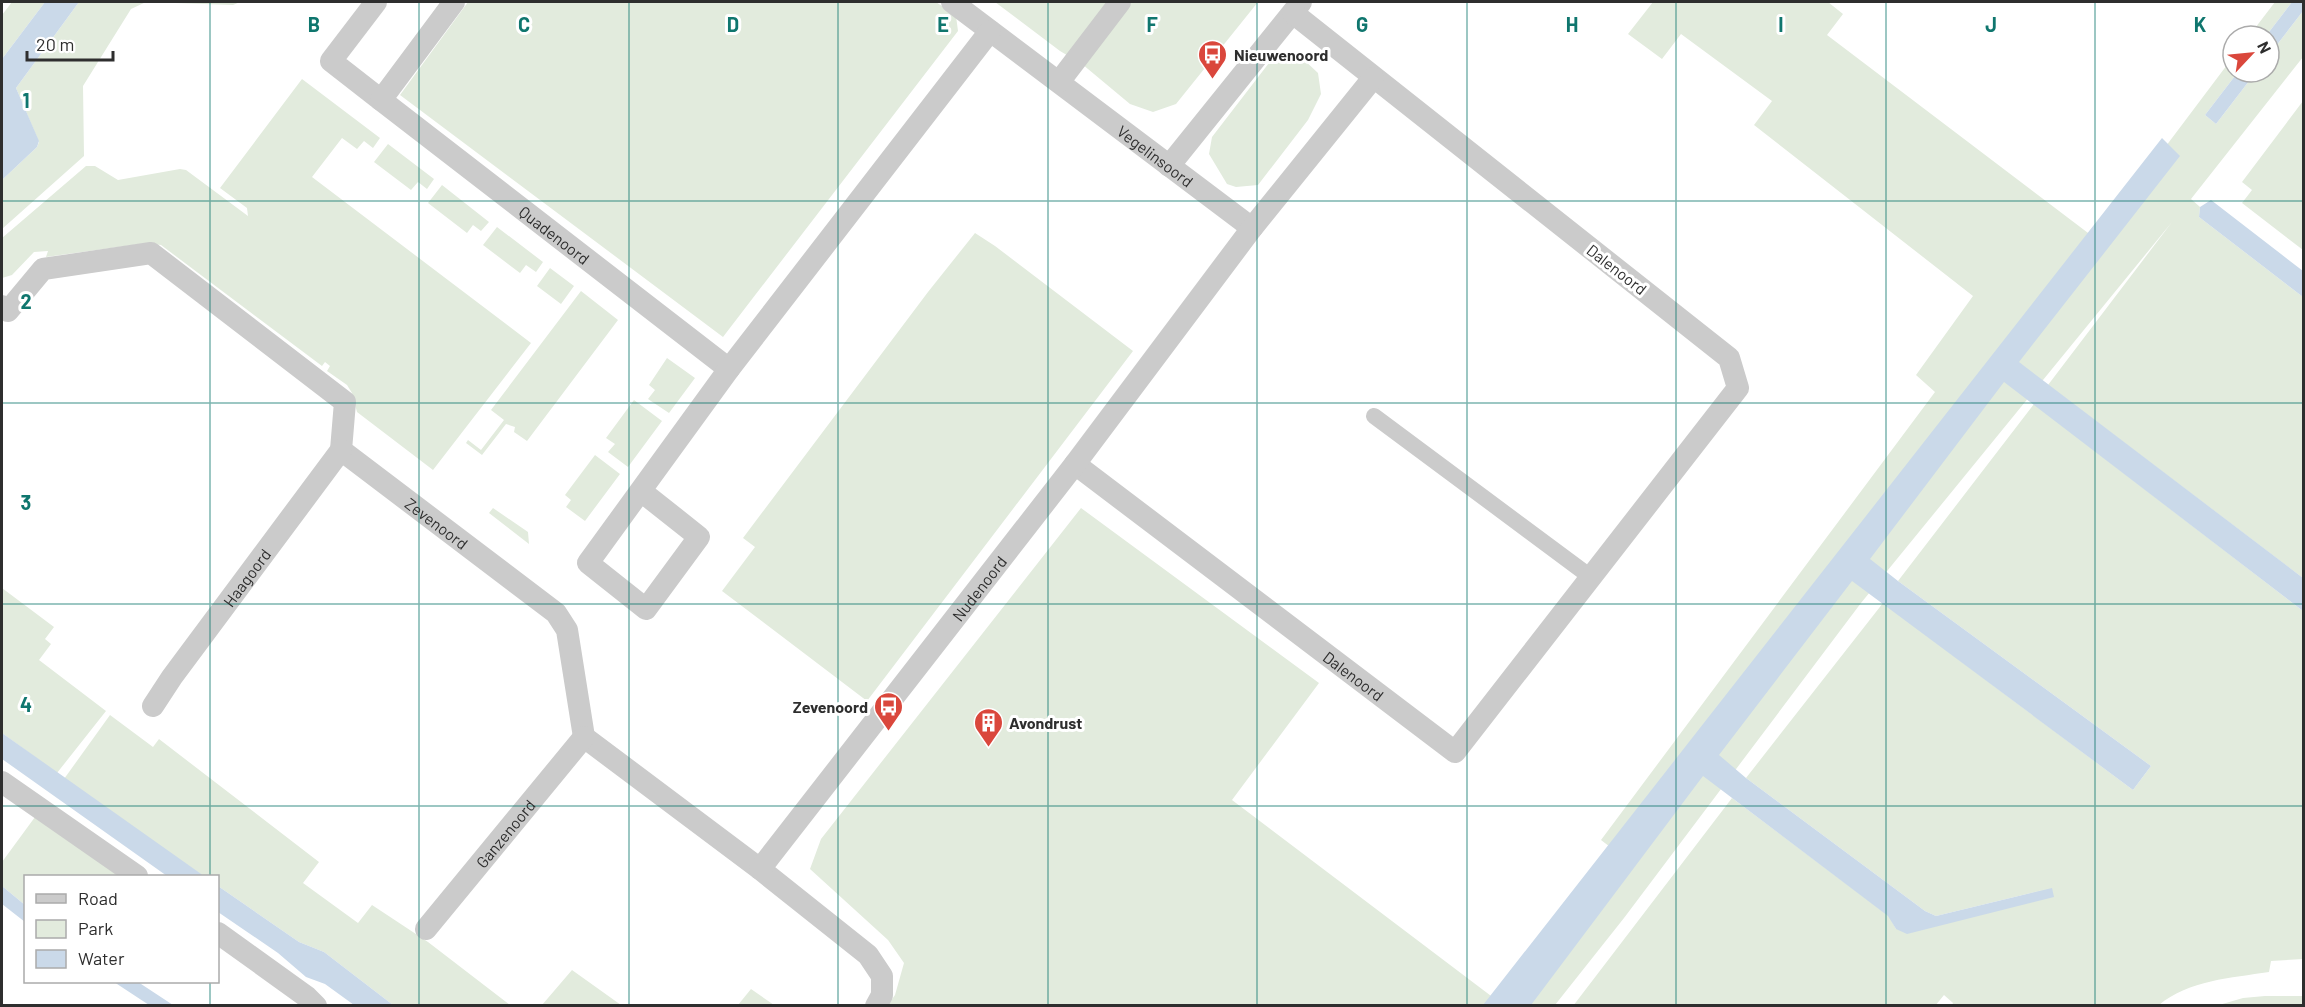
<svg xmlns="http://www.w3.org/2000/svg" width="2305" height="1007" viewBox="0 0 2305 1007" font-family="Barlow,sans-serif">
  <rect width="100%" height="100%" fill="#fff"/>
  <path fill="#e2ebdd" d="M12,2H45L2,59V15Z
    M79,2H240L233,5L146,2L131,9L83,86L84,156L2,229V180L37,147L39,142L16,88Z
    M468,2H936L956,16L958,31L723,337L400,95Z
    M995,2H1258L1176,104L1153,112L1130,104L1082,64L1060,51Z
    M1653,2H1828L1843,14L1827,35L2096,239L2233,57V72H2238L2205,115L2216,124L2256,72H2269V55L2303,11V57L2191,199L2200,207L2199,217L2303,297V578L2048,385L2172,222L1861,603L1624,918L1555,1005L1519,1006L1627,860L1601,840L1935,392L1916,375L1973,296L1754,125L1772,101L1681,34L1662,59L1628,34Z
    M2275,2H2292L2266,36H2249Z
    M1275,55L1302,58L1318,73L1321,94L1308,120L1258,185L1236,187L1227,184L1209,154L1212,137Z
    M302,79L380,138L373,148L364,141L357,149L342,138L312,177L531,343L433,470L357,412L352,393L347,385L327,371L330,366L325,362L322,366L161,245L147,243L46,257L48,251L34,252L12,275L2,278V238L86,166H95L118,180L180,169L186,170L248,216L247,208L220,188Z
    M2303,101V250L2242,203L2252,190L2242,182Z
    M388,144L434,179L427,189L418,182L411,190L374,162Z
    M442,185L489,222L481,231L473,225L467,233L428,203Z
    M497,227L543,262L536,272L526,265L520,273L483,245Z
    M975,233L995,246L1133,351L867,701L722,591L755,547L743,538L928,292Z
    M550,268L574,286L561,304L537,286Z
    M581,291L618,320L527,441L514,432L515,427L506,424L482,455L466,443L468,440L481,450L504,420L491,410Z
    M667,358L695,378L669,413L648,399L655,390L649,385Z
    M634,400L662,421L628,467L608,452L615,444L606,438Z
    M2034,404L2303,611V959L2271,961L2269,972C2231,978 2189,980 2159,1005H1952L1953,1003L1944,995L1935,1006H1573L1732,798L1889,916L1896,929L2051,888L1936,916L1925,911L1746,778L1883,603L2133,790L2151,766L1898,581Z
    M595,455L620,474L585,521L566,507L571,500L565,495Z
    M493,508L528,532L529,544L489,513Z
    M1081,508L1319,683L1232,800L1503,1005H888L895,995L904,963L888,940L810,869L821,839Z
    M2,588L54,627L45,639L51,644L39,660L106,711L57,773L2,733Z
    M110,715L153,747L159,739L319,862L303,883L358,923L372,905L428,942L510,1005H393L324,952L299,942L218,886V876H203L64,779Z
    M35,817L121,876H26L25,905L2,886V862Z
    M572,970L621,1005H542Z
    M751,989L774,1005H738Z
    M2265,996H2303V1005H2219L2243,998Z"/>
  <path fill="#cad9e9" d="M45,2H79L16,88L39,141L37,147L2,180V59Z
    M2292,2H2303V11L2269,55V36H2266Z
    M2238,72H2256L2216,124L2205,115Z
    M2162,138L2180,156L2019,362L2303,578V611L2004,382L1870,559L1898,581L2151,766L2133,790L1852,581L1719,755L1746,778L1925,911L1936,916L2052,888L2054,897L1907,934L1896,929L1888,916L1703,776L1531,1005H1483Z
    M2211,200L2303,271V297L2199,217L2200,207Z
    M2,733L204,876H167L2,759Z
    M2,886L25,905V922L2,904Z
    M218,886L299,942L324,952L393,1005H354L325,984L306,977L278,953L218,912Z
    M114,982H138L173,1005H149Z"/>
  <g fill="none" stroke-linecap="round" stroke-linejoin="round">
    <path stroke="#cbcbcb" stroke-width="16" d="M1374,416L1592,578"/>
    <g stroke="#cbcbcb" stroke-width="22">
      <path d="M376,2L331,61L381,100"/>
      <path id="s1" d="M454,2L381,100L729,369"/>
      <path id="s2" d="M952,2L1252,228"/>
      <path d="M1059,82L1120,2"/>
      <path d="M1169,166L1301,2"/>
      <path id="s3" d="M2,306L8,311L43,269L151,253L345,402L341,450L556,613L567,630L584,737L760,869L868,955L882,976V995L876,1006"/>
      <path id="s4" d="M1075,464L1455,752L1738,388L1729,358L1293,13"/>
      <path d="M641,491L699,537L646,609L588,563L729,369L990,31"/>
      <path id="s5" d="M153,706L172,677L341,450"/>
      <path d="M2,782L137,876"/>
      <path id="s6" d="M760,869L1075,464L1252,228L1373,78"/>
      <path id="s7" d="M426,929L584,737"/>
      <path d="M218,933L307,997L316,1006"/>
    </g>
  </g>
  <path fill="none" stroke="#0f766e" stroke-width="1.5" stroke-opacity="0.55" d="M210,2V876M419,2V1006M629,2V1006M838,2V1006M1048,2V1006M1257,2V1006M1467,2V1006M1676,2V1006M1886,2V1006M2095,2V1006M2,201H2304M2,403H2304M2,604H2304M2,806H2304M210,982V1006"/>
  <defs>
    <symbol id="bus-pin" viewBox="-11 -11 22 30"><path d="M0 17L-7.5 6A9.5 9.5 0 1 1 7.5 6Z" fill="#da473c" stroke="#fff"/><path d="M-5-6H5V4H4V6H2V4H-2V6H-4V4H-5ZM-3.5-4V0h7V-4ZM-3.5 1.2v1.5H-2V1.2ZM2 1.2v1.5H3.5V1.2Z" fill="#fff"/></symbol>
    <symbol id="building-pin" viewBox="-11 -11 22 30"><path d="M0 17L-7.5 6A9.5 9.5 0 1 1 7.5 6Z" fill="#da473c" stroke="#fff"/><path d="M-4-6H4V6H1V3H-1V6H-4ZM-2.5-4.3h1.7v1.8h-1.7ZM.8-4.3h1.7v1.8H.8ZM-2.5-1h1.7V.8h-1.7ZM.8-1h1.7V.8H.8Z" fill="#fff"/></symbol>
  </defs>
  <g fill-rule="evenodd">
    <use href="#bus-pin" x="1196" y="38" width="33" height="45"/>
    <use href="#bus-pin" x="872" y="690" width="33" height="45"/>
    <use href="#building-pin" x="972" y="706" width="33" height="45"/>
  </g>
  <g text-anchor="middle" dominant-baseline="central" stroke-width="6" stroke-linejoin="round" paint-order="stroke">
    <g font-size="16" font-weight="bold" fill="#2e2e2e" stroke="#fff" text-anchor="start">
      <text x="1234" y="54">Nieuwenoord</text>
      <text x="868" y="706" text-anchor="end">Zevenoord</text>
      <text x="1009" y="722">Avondrust</text>
    </g>
    <g font-size="16" fill="#2e2e2e" stroke="#fff">
      <text stroke="none"><textPath href="#s2" startOffset="255">Vegelinsoord</textPath></text>
      <text stroke="none"><textPath href="#s1" startOffset="342">Quadenoord</textPath></text>
      <text transform="translate(1617 269) rotate(38)">Dalenoord</text>
      <text stroke="none"><textPath href="#s3" startOffset="585">Zevenoord</textPath></text>
      <text stroke="none"><textPath href="#s5" startOffset="159">Haagoord</textPath></text>
      <text stroke="none"><textPath href="#s6" startOffset="356">Nudenoord</textPath></text>
      <text stroke="none"><textPath href="#s4" startOffset="350">Dalenoord</textPath></text>
      <text stroke="none"><textPath href="#s7" startOffset="124">Ganzenoord</textPath></text>
    </g>
  </g>
  <g font-size="20" text-anchor="middle" font-weight="bold" fill="#0f766e" stroke="#fff" stroke-width="6" stroke-linejoin="round" paint-order="stroke">
    <text x="314" y="32">B</text>
    <text x="524" y="32">C</text>
    <text x="733" y="32">D</text>
    <text x="943" y="32">E</text>
    <text x="1152" y="32">F</text>
    <text x="1362" y="32">G</text>
    <text x="1572" y="32">H</text>
    <text x="1781" y="32">I</text>
    <text x="1991" y="32">J</text>
    <text x="2200" y="32">K</text>
    <text x="26" y="108">1</text>
    <text x="26" y="309">2</text>
    <text x="26" y="510">3</text>
    <text x="26" y="712">4</text>
  </g>
  <rect width="2305" height="1007" fill="none" stroke="#2e2e2e" stroke-width="6"/>
  <rect x="24" y="875" width="195" height="108" fill="#ffffff" stroke="#ababab" stroke-width="1.5"/>
  <rect x="36" y="894" width="30" height="9" fill="#cbcbcb" stroke="#ababab" stroke-width="1.5"/>
  <text x="78" y="905" font-size="18" fill="#2e2e2e">Road</text>
  <rect x="36" y="920" width="30" height="18" fill="#e2ebdd" stroke="#ababab" stroke-width="1.5"/>
  <text x="78" y="935" font-size="18" fill="#2e2e2e">Park</text>
  <rect x="36" y="950" width="30" height="18" fill="#cad9e9" stroke="#ababab" stroke-width="1.5"/>
  <text x="78" y="965" font-size="18" fill="#2e2e2e">Water</text>
  <g transform="translate(2251 54) rotate(64)"><circle r="28" fill="#ffffff" stroke="#ababab" stroke-width="1.5"/>
  <path d="M0-4.5L10 22L0 15L-10 22Z" fill="#da473c"/>
  <text y="-9" font-size="16" font-weight="bold" text-anchor="middle" fill="#2e2e2e">N</text>
  </g>
  <path d="M27 51v9h86v-9" fill="none" stroke="#2e2e2e" stroke-width="3"/>
  <text x="36" y="51" font-size="18" fill="#2e2e2e" stroke="#ffffff" stroke-width="4.5" paint-order="stroke">20 m</text>
</svg>
